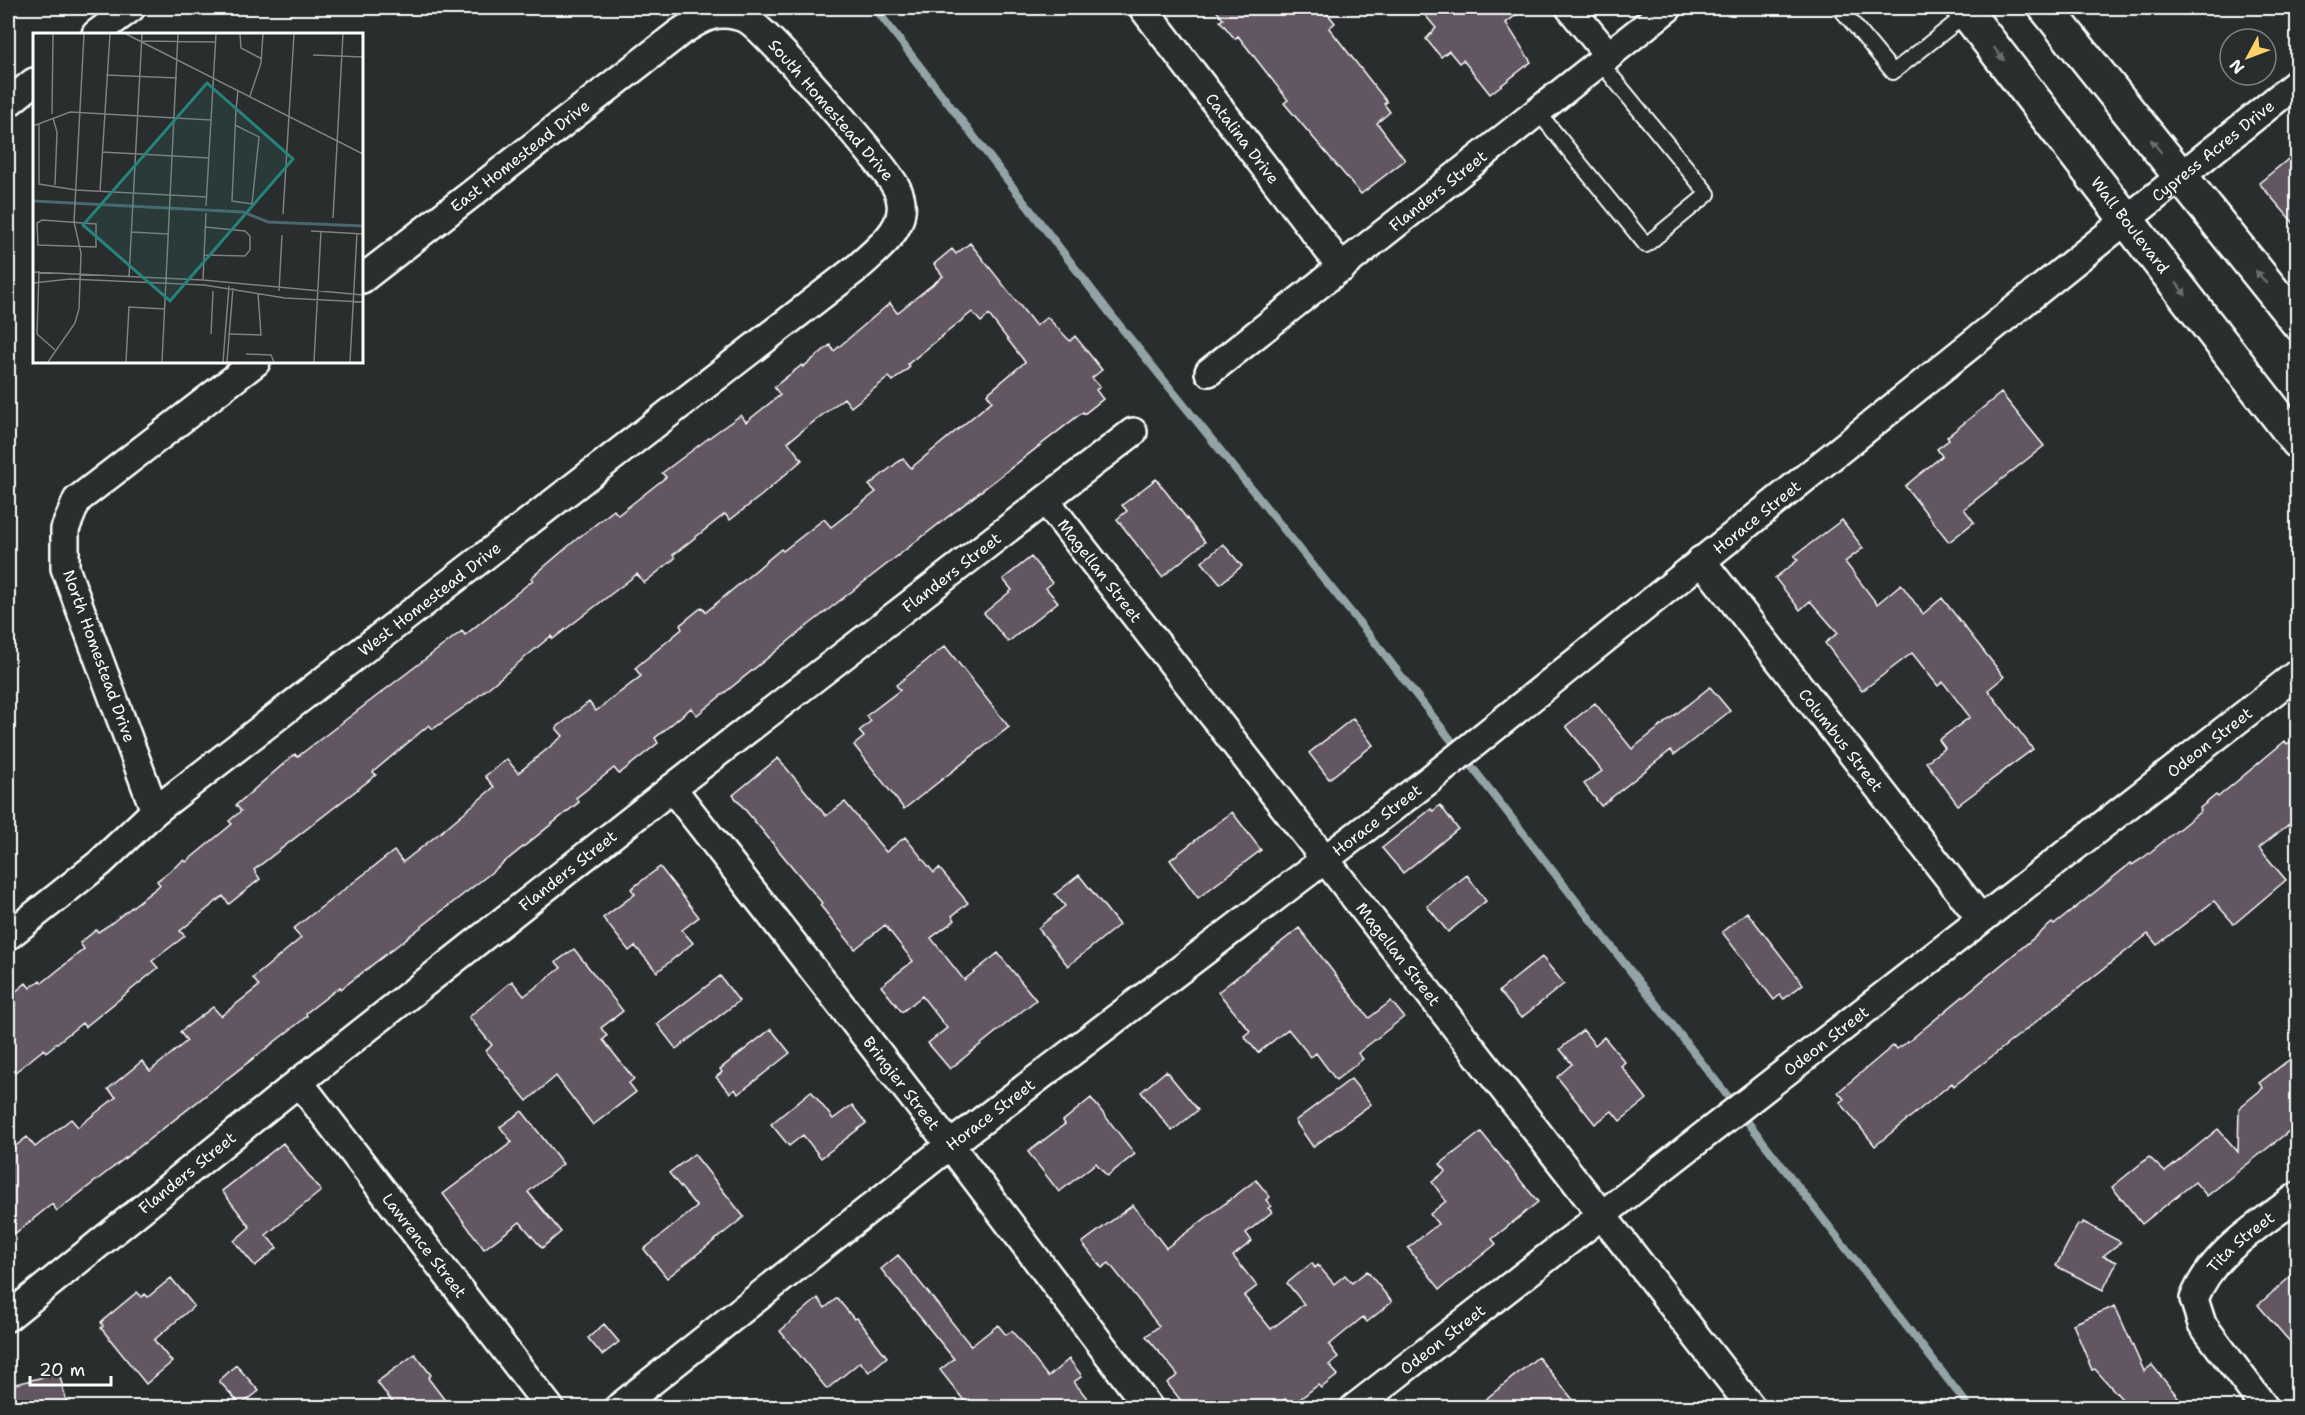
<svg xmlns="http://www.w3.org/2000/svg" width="2305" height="1415" viewBox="0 0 2305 1415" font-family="'Shantell Sans',sans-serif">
  <rect width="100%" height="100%" fill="#2a2d2e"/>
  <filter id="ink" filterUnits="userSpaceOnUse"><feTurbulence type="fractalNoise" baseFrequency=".0167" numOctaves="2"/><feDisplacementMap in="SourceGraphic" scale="12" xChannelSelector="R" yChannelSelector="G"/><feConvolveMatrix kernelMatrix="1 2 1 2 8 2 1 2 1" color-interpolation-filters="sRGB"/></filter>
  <g filter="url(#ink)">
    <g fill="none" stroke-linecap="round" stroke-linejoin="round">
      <path stroke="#92a4a7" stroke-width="8" d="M875,8L1112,316L1378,646L1970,1408"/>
    </g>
    <path fill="#625664" stroke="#fff" stroke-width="1.5" d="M1214,8H1323L1335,23L1329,28L1387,102L1384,104L1390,112L1377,123L1405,160L1361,194L1284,103L1288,100L1238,36L1235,39L1220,21L1223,19Z
      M1419,8H1525L1506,23L1531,62L1490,94L1463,60L1459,63L1449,51L1441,57L1426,39L1436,28Z
      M2298,151V228L2259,183Z
      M970,243L1036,326L1047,317L1070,341L1075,336L1102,370L1092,378L1100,387L1096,390L1103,399L1084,414L1083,412L806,627L697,715L691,708L655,738L658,743L619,774L614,768L576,798L579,802L487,876L341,989L340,987L306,1013L307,1016L300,1022L57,1211L52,1204L8,1239V1152L27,1137L35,1147L71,1119L78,1127L116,1097L108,1089L142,1061L150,1071L187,1041L180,1032L213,1007L221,1016L259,986L253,978L301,938L293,929L394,851L403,862L441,832L494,787L485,776L507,759L518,773L563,736L556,728L589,702L596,711L641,676L635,668L682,629L680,625L702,607L706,612L781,549L783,551L824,519L831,527L876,492L869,485L903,458L911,468L992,401L987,394L1025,362L989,315L981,322L972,312L908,364L910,367L893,381L889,377L851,407L844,398L788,442L802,460L762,495L730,520L725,514L673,555L675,558L644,583L637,574L553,639L551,636L470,703L433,729L429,725L373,772L376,775L254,870L260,879L229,904L223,896L180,931L185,936L152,961L158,968L85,1027L82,1023L46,1052L44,1049L8,1078V1011L15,1005L9,997L26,983L30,988L40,980L42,983L84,949L80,943L96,930L98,932L109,925L160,885L157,881L184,860L186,862L232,824L229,821L241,811L236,805L295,754L297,757L462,631L465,635L533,580L531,578L578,538L614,510L618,515L666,477L662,473L714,434L741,415L746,422L780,395L774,387L802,365L803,367L830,345L834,351L890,303L897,313L943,276L934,264L952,249L956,254Z
      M2001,393L2044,446L1964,509L1974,522L1949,542L1905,486L1942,456L1937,449L1949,440L1947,437Z
      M1156,479L1205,542L1162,577L1117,519L1127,511L1122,505Z
      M1842,520L1863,548L1845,562L1877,604L1901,584L1923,614L1942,598L2004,677L1988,690L2033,749L1958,805L1926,762L1945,748L1939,740L1970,717L1943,682L1938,686L1912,653L1862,691L1825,643L1838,633L1810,601L1800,610L1775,578L1798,560L1794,556Z
      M1223,544L1242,566L1220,584L1202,562Z
      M1031,557L1052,583L1046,588L1058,602L1008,642L984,613L1012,590L1003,579Z
      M945,646L1009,727L904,809L854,745L864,737L859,731L871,721L866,716L900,690L896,685Z
      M1710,687L1730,711L1674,755L1671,750L1601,806L1584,784L1602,771L1566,726L1595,703L1632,749Z
      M1353,718L1373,745L1329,779L1309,753Z
      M2298,736V817L2259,848L2286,880L2234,924L2214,901L2157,945L2148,934L1954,1086L1952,1083L1875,1146L1840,1102L1844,1099L1838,1092L1894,1045L1897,1049L1909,1041L2052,923L2054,925L2131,863L2132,865L2143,858L2201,811L2200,808L2216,795L2218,797L2285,741L2287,744Z
      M778,758L826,816L845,802L886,852L905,837L934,873L939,868L968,903L952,916L955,920L931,938L964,980L998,953L1036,1000L950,1069L928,1043L947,1028L922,996L902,1012L881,986L913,961L885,925L855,949L820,905L822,903L733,795Z
      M1440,805L1458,829L1403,873L1382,848L1431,809L1433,811Z
      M1232,812L1261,850L1198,898L1170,860Z
      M660,867L699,917L682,930L693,943L657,972L635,946L629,951L603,918L635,894L631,889Z
      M1079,875L1119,925L1068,966L1038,928L1065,906L1055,894Z
      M1467,875L1486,901L1448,932L1427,906Z
      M1747,912L1803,984L1784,999L1780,995L1774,1000L1722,932Z
      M1299,928L1369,1018L1391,1001L1404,1017L1358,1053L1363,1059L1336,1080L1316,1053L1311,1057L1288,1029L1258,1053L1244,1036L1250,1031L1218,992Z
      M574,949L623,1011L601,1028L607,1036L603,1040L634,1079L629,1083L636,1092L593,1125L556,1076L527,1101L486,1051L492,1045L469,1017L512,981L524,996L561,968L556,962Z
      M1542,957L1564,984L1521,1018L1499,991Z
      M720,976L739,1001L676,1049L657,1024Z
      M771,1029L790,1053L738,1094L735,1089L730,1093L716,1077L722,1072L720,1069Z
      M1583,1030L1595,1045L1604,1037L1625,1062L1621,1066L1647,1099L1620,1121L1612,1111L1595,1124L1557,1077L1572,1064L1560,1049Z
      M2298,1053V1124L2207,1196L2195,1182L2142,1224L2112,1187L2149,1157L2165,1172L2218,1129L2238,1152L2239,1108L2263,1088L2259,1083Z
      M1166,1071L1198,1110L1172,1131L1141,1092Z
      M1351,1079L1371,1104L1313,1147L1295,1121Z
      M811,1091L833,1119L852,1105L866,1123L821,1158L803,1135L789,1146L771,1124Z
      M1091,1098L1135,1154L1107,1176L1096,1163L1059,1192L1028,1152L1065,1124L1063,1121Z
      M522,1111L563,1164L528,1192L561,1232L542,1248L520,1222L484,1249L443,1194L512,1142L500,1127Z
      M1481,1132L1538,1202L1492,1239L1496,1244L1440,1289L1408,1248L1438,1224L1430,1214L1446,1201L1432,1182L1446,1171L1440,1164Z
      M283,1143L321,1191L266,1235L277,1248L255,1266L234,1241L250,1227L222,1191Z
      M694,1154L744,1217L667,1278L644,1249L697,1207L669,1173Z
      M1256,1180L1270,1197L1266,1200L1271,1206L1268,1208L1272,1212L1246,1233L1252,1241L1233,1256L1257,1286L1244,1296L1271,1329L1304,1304L1287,1283L1312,1263L1315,1268L1318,1265L1334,1284L1345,1275L1352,1283L1367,1271L1392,1302L1367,1322L1363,1317L1329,1345L1338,1357L1329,1365L1338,1375L1321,1388L1318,1385L1291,1406L1285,1399L1274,1407H1186L1167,1383L1178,1375L1146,1336L1159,1326L1109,1263L1102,1268L1082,1243L1133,1205L1166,1248Z
      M2083,1222L2121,1242L2103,1256L2117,1262L2103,1290L2056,1266L2078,1224L2082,1225Z
      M898,1255L971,1346L998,1325L1006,1335L1012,1331L1048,1377L1069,1359L1082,1376L1074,1382L1094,1407H969L940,1370L954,1359L881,1269Z
      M2298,1270V1351L2258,1305Z
      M171,1278L194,1306L154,1340L172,1362L146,1384L101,1328L103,1326L101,1322L137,1292L142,1297L145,1294L148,1297Z
      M818,1298L825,1308L837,1298L854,1319L857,1318L887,1357L869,1372L860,1362L827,1389L780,1331Z
      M2115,1306L2144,1371L2152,1365L2186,1407H2129L2095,1369L2092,1370L2073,1324Z
      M604,1324L619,1342L602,1355L588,1338Z
      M415,1354L431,1375L428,1378L450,1407H396L377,1382Z
      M1538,1357L1579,1407H1476Z
      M236,1365L259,1391L241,1405L219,1381Z
      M59,1373L68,1407H8V1386Z"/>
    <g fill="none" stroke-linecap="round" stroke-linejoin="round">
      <defs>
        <path id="lane" d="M1840,8L1893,72L1968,13
          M1538,112L1646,245L1708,194L1600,62"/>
        <g id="street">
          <path id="s1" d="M1143,8L1342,268"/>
          <path d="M1570,8L1609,56"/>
          <path d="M96,34L131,8"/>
          <path d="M8,103L34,82"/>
          <path id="s2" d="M1209,372L1668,8"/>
          <path id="s3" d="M1046,501L1752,1408"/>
          <path id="s4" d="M1701,560L1981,919"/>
          <path id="s5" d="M672,788L950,1145L1149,1408"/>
          <path d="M155,811L65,568V529L77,500L256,362"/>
          <path id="s6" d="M8,936L100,863L155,811L858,267C873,253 900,233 901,211C902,204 900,195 897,189C887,167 764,27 746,19C719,7 701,18 679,33L362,279"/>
          <path id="s7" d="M299,1082L550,1408"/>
          <path id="s8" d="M8,1317L299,1082L672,788L1133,432"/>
          <path id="s9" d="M618,1408L950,1145L1429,780L2298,82"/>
          <path id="s10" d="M1354,1408L2298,673"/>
          <path id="s11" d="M2265,1408L2202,1324L2194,1299C2212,1252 2259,1226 2298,1196"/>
        </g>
        <g id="secondary">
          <path id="s12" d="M1963,8L2298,442"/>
          <path d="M2046,8L2298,323"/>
        </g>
      </defs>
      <use href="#lane" stroke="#fff" stroke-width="18"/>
      <use href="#street" stroke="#fff" stroke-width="32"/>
      <use href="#secondary" stroke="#fff" stroke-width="38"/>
      <use href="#lane" stroke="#2a2d2e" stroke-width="14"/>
      <use href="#street" stroke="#2a2d2e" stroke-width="27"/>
      <use href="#secondary" stroke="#2a2d2e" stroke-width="33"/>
    </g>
    <defs><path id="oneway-solid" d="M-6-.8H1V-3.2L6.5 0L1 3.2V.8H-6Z" transform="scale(1.5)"/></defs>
    <g fill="#6a6c6d">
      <use href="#oneway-solid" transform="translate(1999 54) rotate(52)"/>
      <use href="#oneway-solid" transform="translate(2156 146) rotate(-129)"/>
      <use href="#oneway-solid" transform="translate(2261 277) rotate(-129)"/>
      <use href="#oneway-solid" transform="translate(2181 289) rotate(53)"/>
    </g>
  </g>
  <g text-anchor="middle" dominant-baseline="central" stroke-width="6" stroke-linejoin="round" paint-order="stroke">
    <g font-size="16" fill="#fff" stroke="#2a2d2e">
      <text transform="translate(831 110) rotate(49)">South Homestead Drive</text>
      <text stroke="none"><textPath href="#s1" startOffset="164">Catalina Drive</textPath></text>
      <text stroke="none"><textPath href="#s9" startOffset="2031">Cypress Acres Drive</textPath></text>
      <text transform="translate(520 156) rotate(-38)">East Homestead Drive</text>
      <text stroke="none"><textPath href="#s2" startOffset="292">Flanders Street</textPath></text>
      <text stroke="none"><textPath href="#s12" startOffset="274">Wall Boulevard</textPath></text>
      <text stroke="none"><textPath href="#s9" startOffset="1446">Horace Street</textPath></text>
      <text stroke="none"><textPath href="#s3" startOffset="88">Magellan Street</textPath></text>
      <text stroke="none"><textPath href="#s8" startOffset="1202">Flanders Street</textPath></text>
      <text stroke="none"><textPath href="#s6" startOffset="540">West Homestead Drive</textPath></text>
      <text transform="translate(99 656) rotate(70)">North Homestead Drive</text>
      <text stroke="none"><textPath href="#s4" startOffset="228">Columbus Street</textPath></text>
      <text stroke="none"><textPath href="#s10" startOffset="1084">Odeon Street</textPath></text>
      <text stroke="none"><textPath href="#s9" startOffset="960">Horace Street</textPath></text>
      <text stroke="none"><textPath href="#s8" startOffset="716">Flanders Street</textPath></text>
      <text stroke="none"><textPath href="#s3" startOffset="574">Magellan Street</textPath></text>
      <text stroke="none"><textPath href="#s10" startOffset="598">Odeon Street</textPath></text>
      <text stroke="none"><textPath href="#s5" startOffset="374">Bringier Street</textPath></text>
      <text stroke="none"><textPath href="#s9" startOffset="474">Horace Street</textPath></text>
      <text stroke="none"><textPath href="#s8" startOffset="230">Flanders Street</textPath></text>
      <text stroke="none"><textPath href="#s11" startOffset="206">Tita Street</textPath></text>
      <text stroke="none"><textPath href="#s7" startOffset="206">Lawrence Street</textPath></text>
      <text stroke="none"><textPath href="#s10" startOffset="112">Odeon Street</textPath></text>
    </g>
  </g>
  <g transform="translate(33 33)">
    <rect width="330" height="330" fill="#2a2d2e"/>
    <path fill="none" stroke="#4a676d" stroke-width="3" d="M0,168L210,179L235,189L330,193"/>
    <path fill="none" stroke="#7f8182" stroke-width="1.5" d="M93,1L330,121M207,1L208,15L229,26M108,8L182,9M280,22L330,24M73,42L144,45M217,63L228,30L230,1M19,81L20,1M20,85L24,99L22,152M6,91V151L43,157L174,164M202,92L226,104L219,171L199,168L203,77L205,57M0,93L37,79L178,87M69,119L176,125M67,158L77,1M173,173L183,1M250,181L261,1M300,185L310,1M9,187L63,191V214L5,212L4,190ZM278,198L330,201M98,199L135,201M171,222L212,223L217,217V203L212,198L172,194M6,238L4,301L22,317M0,239L170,247L330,262M96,243L109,1M170,247L173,180M0,250L37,246L171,252L252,265L330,269M246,258L249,202M178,301L180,258M195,301L228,302L225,260M213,321L238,322L241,329M15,329L42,290L46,276L48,220L41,189L51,1M93,329L96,274L132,276M129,329L145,1M190,329L196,253M194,329L200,255M281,329L288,198M317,329L324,200"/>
    <path fill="#27847c" fill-opacity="0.15" stroke="#27847c" stroke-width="3" d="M174,50L260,126L137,268L50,192Z"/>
    <rect width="330" height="330" fill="none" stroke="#fff" stroke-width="3"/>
  </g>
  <rect width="2305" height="1415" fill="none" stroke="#2a2d2e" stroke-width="30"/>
  <rect x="15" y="15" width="2275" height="1385" fill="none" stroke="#fff" stroke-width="2" filter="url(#ink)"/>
  <g transform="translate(2248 57) rotate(229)"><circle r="28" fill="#2a2d2e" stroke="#7f8182" stroke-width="1.5"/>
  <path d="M0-4.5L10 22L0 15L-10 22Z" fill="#ffd166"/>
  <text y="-9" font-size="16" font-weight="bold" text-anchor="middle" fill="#ffffff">N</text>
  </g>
  <path d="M30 1376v9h81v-9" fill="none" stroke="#ffffff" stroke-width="3"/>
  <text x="39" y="1376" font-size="18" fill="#ffffff" stroke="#2a2d2e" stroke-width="4.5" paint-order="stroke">20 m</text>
</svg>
